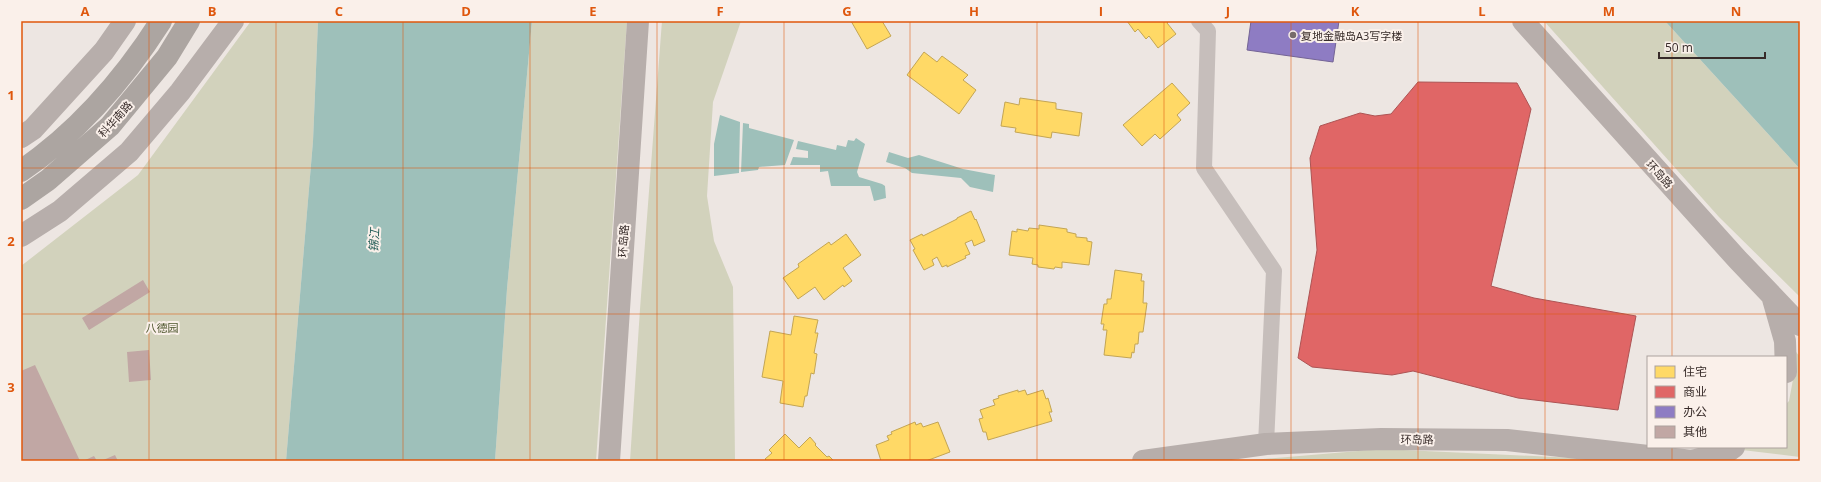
<svg xmlns="http://www.w3.org/2000/svg" width="1821" height="482" viewBox="0 0 1821 482" font-family="'Open Sans','Noto Sans SC',sans-serif">
  <rect width="100%" height="100%" fill="#ede6e2"/>
  <path fill="#d2d2bc" d="M251,21H318L313,141L286,461H21V266L138,175Z
    M532,21H627L596,461H495L507,289Z
    M662,21H741L713,102L707,196L714,241L733,287L735,461H630L640,309Z
    M1544,21H1665L1800,169V297L1719,217Z
    M1793,348L1800,357V457L1742,450L1745,447H1786V404L1789,401L1795,369Z
    M1382,449L1575,458L1596,461H1239Z"/>
  <path fill="#9ec0ba" d="M318,21H532L507,289L495,461H286L313,141Z
    M1665,21H1800V169Z
    M720,115L740,122L739,173L714,176V144Z
    M743,123L749,124V128L794,140L785,165L759,167L758,170L741,172Z
    M856,138L865,144L857,172L859,177L882,184L885,186L886,198L874,201L870,186H831L828,171L820,172V165H790L793,157L808,158V151L796,149L798,141L836,150L837,145L846,147L848,140L854,141Z
    M889,152L908,158L919,155L963,169L995,175L993,192L970,187L961,178L912,173L905,168L886,162Z"/>
  <path fill="#ffd966" stroke="#c3a554" d="M851,21H882L891,36L867,49Z
    M1127,21H1169L1167,23L1176,34L1158,48L1149,36L1146,39L1138,29L1135,32Z
    M924,52L937,62L942,56L968,75L963,80L976,90L959,114L907,75Z
    M1172,83L1190,103L1177,115L1181,120L1160,139L1155,134L1142,146L1123,125Z
    M1020,98L1056,103V109L1082,113L1079,136L1052,132L1051,138L1015,132L1016,128L1001,126L1005,102L1019,105Z
    M971,211L975,220L976,219L985,241L974,246L972,240L965,243L970,254L965,256L966,258L947,267V265L942,267L937,257L932,260L934,265L924,270L913,250L915,249L910,240L922,234L923,236L957,219V218Z
    M1039,225L1067,229V232L1076,234V237L1087,238V241L1092,242L1089,265L1062,262V268L1055,267L1054,269L1038,267V265L1032,264L1033,258L1009,255L1012,231L1017,232V229L1028,231L1029,228L1039,229Z
    M846,234L861,255L843,268L852,281L844,287L843,285L824,300L815,287L798,299L783,278L799,267L798,264L829,242L831,245Z
    M1115,270L1142,274L1141,281H1144L1143,303H1147L1143,332H1139L1138,344H1135L1134,353L1132,352L1131,358L1104,355L1107,330H1103L1104,324H1101L1104,304H1107V299H1111Z
    M794,316L818,320L815,333H818L814,353L817,354L814,374L811,373L807,396H805L803,407L780,403L783,381L762,377L770,331L791,335Z
    M1018,390V392L1025,390L1027,395L1043,390L1046,399L1048,398L1052,412H1049L1052,421L988,440L986,432H983L979,419L983,418L980,410L995,405L993,400L999,398L998,396Z
    M915,422L916,425L921,423L923,427L938,422L950,452L926,461H881L876,445L889,440L887,436L892,434L891,432Z
    M785,434L799,448L810,437L816,444L815,445L827,457L829,456L834,461H767L765,459L772,453L769,450Z"/>
  <path fill="#e06666" stroke="#ad5454" d="M1418,82L1517,83L1531,109L1491,286L1534,298L1636,316L1618,410L1518,398L1413,371L1392,375L1312,367L1298,358L1317,250L1310,158L1320,126L1360,113L1375,116L1391,114Z"/>
  <path fill="#8e7cc3" stroke="#746495" d="M1251,21H1339L1333,62L1247,50Z"/>
  <path fill="#c1a7a4" d="M143,280L150,292L89,330L82,318Z
    M149,350L151,380L129,382L127,352Z
    M35,365L80,461H21V371Z
    M115,455L118,461H101Z
    M94,456L97,461H83Z"/>
  <g fill="none" stroke-linecap="round" stroke-linejoin="round">
    <path stroke="#c6bebb" stroke-width="16" d="M1199,21L1208,31L1204,168L1274,271L1266,444"/>
    <path stroke="#b7aeab" stroke-width="22" d="M1523,21L1738,260L1800,325
      M21,137L33,129L104,51L125,21
      M21,236L60,211L129,152L180,92L233,21
      M1773,299L1785,341L1786,372
      M609,461L638,21
      M1143,461L1266,444L1381,439L1507,440L1692,461
      M1692,461L1727,452L1734,447"/>
    <path stroke="#aca5a1" stroke-width="22" d="M21,171C78,132 124,79 161,21
      M21,199L48,180L110,126L167,57L189,21"/>
  </g>
  <path fill="none" stroke="#df570d" stroke-width="1" stroke-opacity="0.55" d="M149,21V461M276,21V461M403,21V461M530,21V461M657,21V461M784,21V461M910,21V461M1037,21V461M1164,21V461M1291,21V461M1418,21V461M1545,21V461M1672,21V357M21,168H1800M21,314H1800M1672,447V461"/>
  <circle fill="#776c6a" stroke="#faf0ea" stroke-width="1.5" cx="1293" cy="35" r="4"/>
  <g text-anchor="middle" dominant-baseline="central" stroke-width="4" stroke-linejoin="round" paint-order="stroke">
    <g font-size="11" fill="#372b29" stroke="#faf0ea" text-anchor="start">
      <text x="1301" y="35">复地金融岛A3写字楼</text>
    </g>
    <g font-size="11" fill="#372b29" stroke="#faf0ea">
      <text transform="translate(115 119) rotate(-48)">科华南路</text>
      <text transform="translate(1660 174) rotate(48)">环岛路</text>
      <text transform="translate(623 241) rotate(-86)">环岛路</text>
      <text transform="translate(1417 439) rotate(1)">环岛路</text>
    </g>
    <g font-size="11" fill="#4e562d" stroke="#faf0ea">
      <text x="162" y="327">八德园</text>
    </g>
    <g font-size="12" font-style="italic" fill="#1e5953" stroke="#faf0ea">
      <text transform="translate(374 240) rotate(-87)">锦江</text>
    </g>
  </g>
  <rect width="1821" height="482" fill="none" stroke="#faf0ea" stroke-width="44"/>
  <rect x="1647" y="356" width="140" height="92" fill="#faf0ea" stroke="#aca19d"/>
  <rect x="1655" y="366" width="20" height="12" fill="#ffd966" stroke="#aca19d"/>
  <text x="1683" y="376" font-size="12" fill="#372b29">住宅</text>
  <rect x="1655" y="386" width="20" height="12" fill="#e06666" stroke="#aca19d"/>
  <text x="1683" y="396" font-size="12" fill="#372b29">商业</text>
  <rect x="1655" y="406" width="20" height="12" fill="#8e7cc3" stroke="#aca19d"/>
  <text x="1683" y="416" font-size="12" fill="#372b29">办公</text>
  <rect x="1655" y="426" width="20" height="12" fill="#c1a7a4" stroke="#aca19d"/>
  <text x="1683" y="436" font-size="12" fill="#372b29">其他</text>
  <path d="M1659 52v6h106v-6" fill="none" stroke="#372b29" stroke-width="2"/>
  <text x="1665" y="52" font-size="12" fill="#372b29" stroke="#faf0ea" stroke-width="3" paint-order="stroke">50 m</text>
  <rect x="22" y="22" width="1777" height="438" fill="none" stroke="#df570d" stroke-width="1.5"/>
  <g font-size="13" text-anchor="middle" font-weight="bold" fill="#df570d">
    <text x="85" y="16">A</text>
    <text x="212" y="16">B</text>
    <text x="339" y="16">C</text>
    <text x="466" y="16">D</text>
    <text x="593" y="16">E</text>
    <text x="720" y="16">F</text>
    <text x="847" y="16">G</text>
    <text x="974" y="16">H</text>
    <text x="1101" y="16">I</text>
    <text x="1228" y="16">J</text>
    <text x="1355" y="16">K</text>
    <text x="1482" y="16">L</text>
    <text x="1609" y="16">M</text>
    <text x="1736" y="16">N</text>
    <text x="11" y="100">1</text>
    <text x="11" y="246">2</text>
    <text x="11" y="392">3</text>
  </g>
</svg>
